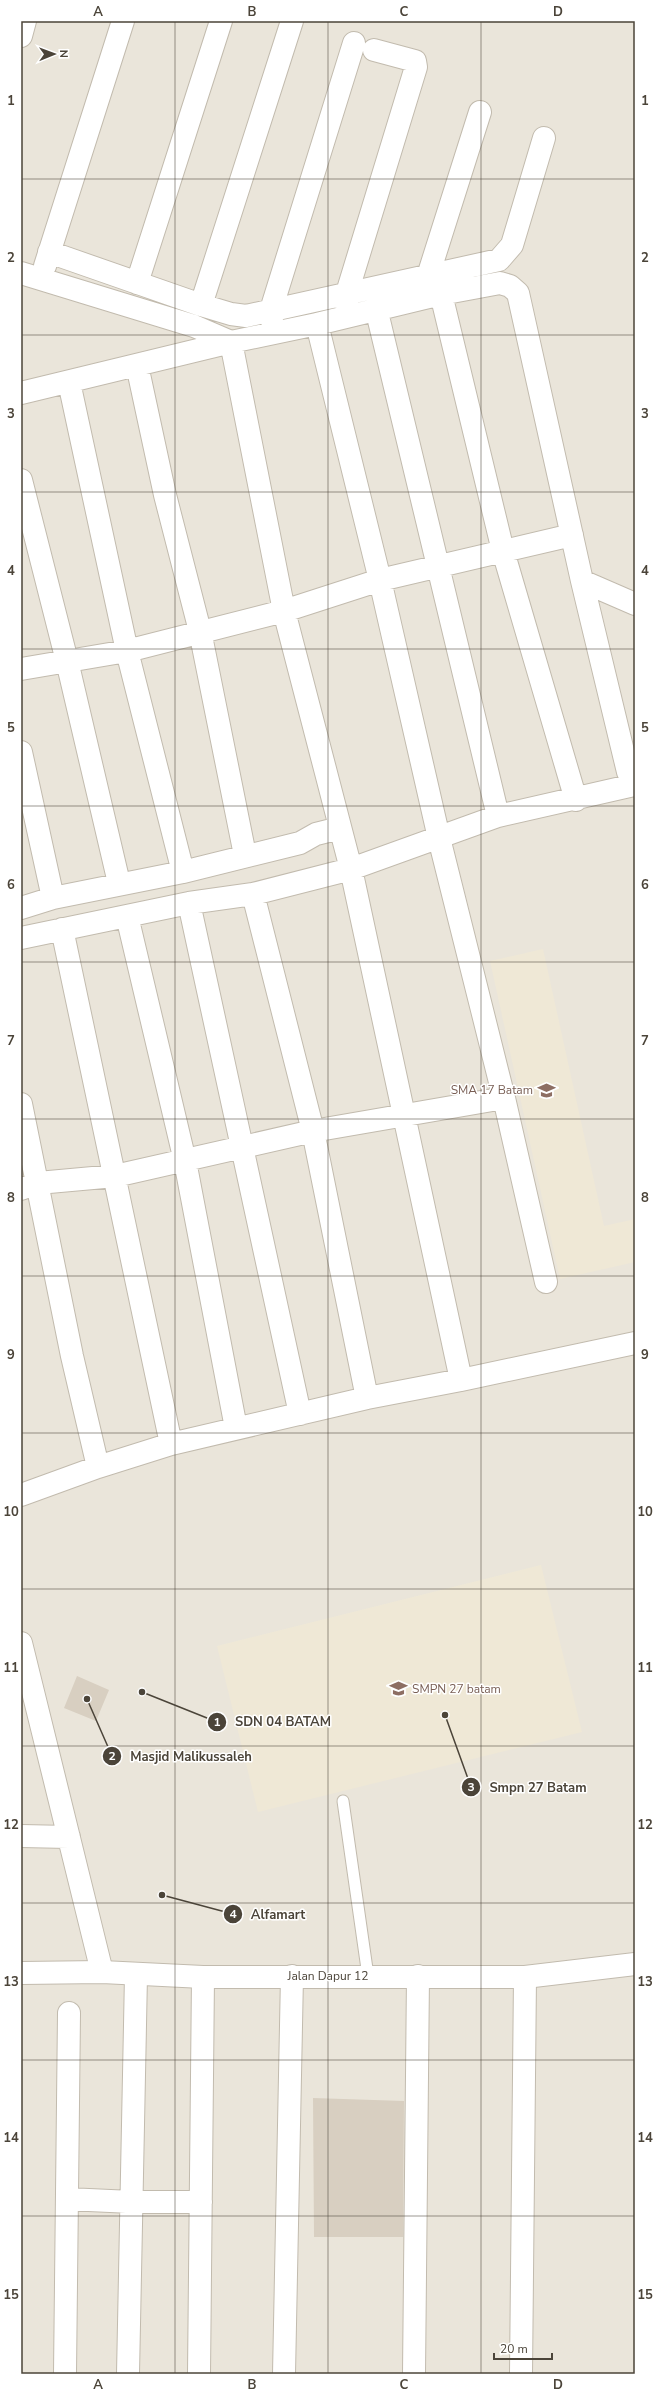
<svg xmlns="http://www.w3.org/2000/svg" width="656" height="2395" viewBox="0 0 656 2395" font-family="'Nunito Sans',sans-serif">
  <rect width="100%" height="100%" fill="#f6f3ec"/>
  <path fill="#eae5da" d="M21,21H635V2374H21Z"/>
  <path fill="#efe8d6" d="M543,949L604,1226L635,1219V1262L560,1279L490,961Z
    M541,1565L582,1732L258,1812L217,1646Z"/>
  <path fill="#d8cfc1" d="M77,1676L109,1690L96,1721L64,1708Z
    M313,2098L404,2101L403,2237H314Z"/>
  <g fill="none" stroke-linecap="round" stroke-linejoin="round">
    <defs>
      <path id="service" d="M343,1801L368,1976"/>
      <path id="minor" d="M21,36L25,21
        M49,252L201,305L231,314L246,316L499,260L512,245L544,138
        M45,266L123,21
        M21,273L194,326L231,342L284,611L351,869L461,1380L367,1398L171,1444L98,1467L21,1495
        M137,283L221,21
        M426,288L428,276L480,112
        M441,294L503,551L576,800
        M201,305L292,21
        M347,305V293L416,67L415,61L374,50
        M376,308L498,816
        M272,321L271,310L354,43
        M317,324L380,580L439,838L504,1098L546,1282
        M137,365L165,495L200,631L245,855
        M69,382L127,651L183,872
        M21,393L231,342L317,324L441,294L500,283L510,286L518,293L582,581L628,772L634,785L498,816L351,869L253,894L189,903L21,938
        M21,480L67,661L119,883
        M582,581L635,604
        M21,669L127,651L284,611L380,580L572,535
        M21,752L53,898
        M253,894L313,1131L367,1398
        M189,903L300,1414
        M21,908L53,898L183,872L300,843L316,834L340,828
        M127,916L185,1161L236,1428
        M62,929L171,1444
        M21,1104L72,1356L98,1467
        M21,1189L38,1183L115,1176L313,1131L504,1098
        M461,1380L635,1343
        M21,1643L102,1972
        M21,1836L69,1837
        M67,2199L132,2202H201
        M65,2374L69,2013
        M128,2374L136,1975
        M199,2374L203,1977
        M284,2374L292,1976
        M414,2374L418,1976
        M521,2374L525,1977"/>
      <path id="tertiary" d="M21,1973L102,1972L203,1977H525L635,1964"/>
    </defs>
    <use href="#service" stroke="#c2bbae" stroke-width="13"/>
    <use href="#minor" stroke="#c2bbae" stroke-width="24"/>
    <use href="#tertiary" stroke="#c2bbae" stroke-width="24"/>
    <use href="#service" stroke="#fff" stroke-width="11"/>
    <use href="#minor" stroke="#fff" stroke-width="22"/>
    <use href="#tertiary" stroke="#fff" stroke-width="22"/>
  </g>
  <path fill="none" stroke="#4b4439" stroke-width="1" stroke-opacity="0.55" d="M175,21V2374M328,21V2374M481,21V2374M21,179H635M21,335H635M21,492H635M21,649H635M21,806H635M21,962H635M21,1119H635M21,1276H635M21,1433H635M21,1589H635M21,1746H635M21,1903H635M21,2060H635M21,2216H635"/>
  <defs>
    <symbol id="school-bare" viewBox="-9 -9 18 18"><path d="M0-5L7-2L0 1L-7-2ZM-4 1L0 2.5L4 1V4Q0 6-4 4Z" fill="#8d6e63" stroke="#fff" stroke-width="2.5" paint-order="stroke"/></symbol>
  </defs>
  <g fill-rule="evenodd">
    <use href="#school-bare" x="534" y="1078" width="25" height="25"/>
    <use href="#school-bare" x="386" y="1676" width="25" height="25"/>
  </g>
  <g text-anchor="middle" dominant-baseline="central" stroke-width="3" stroke-linejoin="round" paint-order="stroke">
    <g font-size="12" fill="#785e54" stroke="#fff" text-anchor="end">
      <text x="533" y="1090">SMA 17 Batam</text>
      <text x="412" y="1689" text-anchor="start">SMPN 27 batam</text>
    </g>
    <g font-size="12" fill="#4b4439" stroke="#fff">
      <text x="328" y="1976">Jalan Dapur 12</text>
    </g>
  </g>
  <path fill="none" stroke="#4b4439" stroke-width="1.5" d="M142 1692L217 1722M87 1699L112 1756M445 1715L471 1787M162 1895L233 1914"/>
  <g fill="#4b4439" stroke="#fff" stroke-width="1.5">
    <circle cx="142" cy="1692" r="4"/>
    <circle cx="87" cy="1699" r="4"/>
    <circle cx="445" cy="1715" r="4"/>
    <circle cx="162" cy="1895" r="4"/>
    <circle cx="217" cy="1722" r="10"/>
    <circle cx="112" cy="1756" r="10"/>
    <circle cx="471" cy="1787" r="10"/>
    <circle cx="233" cy="1914" r="10"/>
  </g>
  <g font-size="12" text-anchor="middle" font-weight="bold" fill="#fff">
    <text x="217" y="1726">1</text>
    <text x="112" y="1760">2</text>
    <text x="471" y="1791">3</text>
    <text x="233" y="1918">4</text>
  </g>
  <g font-size="13" text-anchor="middle" font-weight="bold" fill="#4b4439" stroke="#fff" stroke-width="3" stroke-linejoin="round" paint-order="stroke">
    <text x="283" y="1726">SDN 04 BATAM</text>
    <text x="191" y="1761">Masjid Malikussaleh</text>
    <text x="538" y="1792">Smpn 27 Batam</text>
    <text x="278" y="1919">Alfamart</text>
  </g>
  <rect width="656" height="2395" fill="none" stroke="#ffffff" stroke-width="44"/>
  <g transform="translate(54 54) rotate(89)" stroke="#ffffff" stroke-width="3" paint-order="stroke">
  <path d="M0-3L7 15L0 10L-7 15Z" fill="#4b4439"/>
  <text y="-6" font-size="11" font-weight="bold" text-anchor="middle" fill="#4b4439">N</text>
  </g>
  <path d="M494 2353v6h58v-6" fill="none" stroke="#4b4439" stroke-width="2"/>
  <text x="500" y="2353" font-size="12" fill="#4b4439" stroke="#ffffff" stroke-width="3" paint-order="stroke">20 m</text>
  <rect x="22" y="22" width="612" height="2351" fill="none" stroke="#4b4439" stroke-width="1.5"/>
  <g font-size="13" text-anchor="middle" font-weight="bold" fill="#4b4439">
    <text x="98" y="16">A</text>
    <text x="252" y="16">B</text>
    <text x="404" y="16">C</text>
    <text x="558" y="16">D</text>
    <text x="11" y="105">1</text>
    <text x="645" y="105">1</text>
    <text x="11" y="262">2</text>
    <text x="645" y="262">2</text>
    <text x="11" y="418">3</text>
    <text x="645" y="418">3</text>
    <text x="11" y="575">4</text>
    <text x="645" y="575">4</text>
    <text x="11" y="732">5</text>
    <text x="645" y="732">5</text>
    <text x="11" y="889">6</text>
    <text x="645" y="889">6</text>
    <text x="11" y="1045">7</text>
    <text x="645" y="1045">7</text>
    <text x="11" y="1202">8</text>
    <text x="645" y="1202">8</text>
    <text x="11" y="1359">9</text>
    <text x="645" y="1359">9</text>
    <text x="11" y="1516">10</text>
    <text x="645" y="1516">10</text>
    <text x="11" y="1672">11</text>
    <text x="645" y="1672">11</text>
    <text x="11" y="1829">12</text>
    <text x="645" y="1829">12</text>
    <text x="11" y="1986">13</text>
    <text x="645" y="1986">13</text>
    <text x="11" y="2142">14</text>
    <text x="645" y="2142">14</text>
    <text x="11" y="2299">15</text>
    <text x="645" y="2299">15</text>
    <text x="98" y="2389">A</text>
    <text x="252" y="2389">B</text>
    <text x="404" y="2389">C</text>
    <text x="558" y="2389">D</text>
  </g>
</svg>
